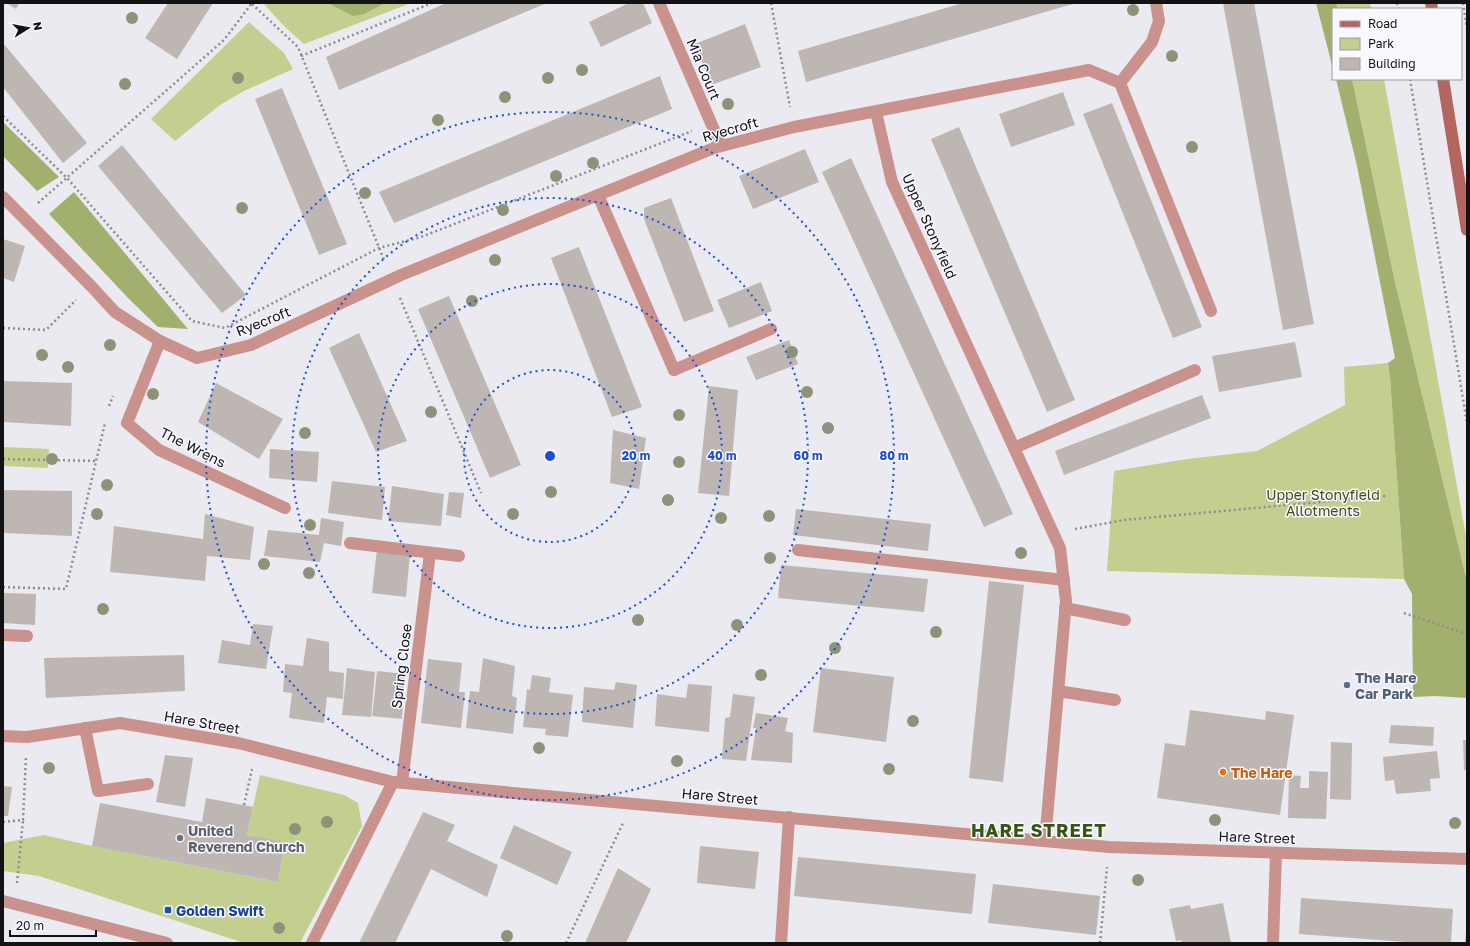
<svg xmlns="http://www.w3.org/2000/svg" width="1470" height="946" viewBox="0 0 1470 946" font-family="'Golos Text',sans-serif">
  <rect width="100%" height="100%" fill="#ebeaf1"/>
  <path fill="#c2cf8f" d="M263,3H411L304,44L284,26Z
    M1336,3H1370L1371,9H1338Z
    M249,22L284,53L293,69L244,91L220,105L175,141L151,119Z
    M1352,79H1384L1467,542V582L1395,282Z
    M1388,363L1390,377L1404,579L1107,571L1114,471L1187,459L1257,451L1345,405L1344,367Z
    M3,447L49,449L48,468L3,466Z
    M260,775L344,795L358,803L362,826L300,943H244L39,876L3,871V843L44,835L92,846L278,882L285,842L247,835Z"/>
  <path fill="#a2b06d" d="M328,3H385L364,14L353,16Z
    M1316,3H1336L1338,9H1333V69Z
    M1336,79H1352L1395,282L1467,582V698L1435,696L1413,697L1412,594L1404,579L1390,377L1388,363L1395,358L1357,166Z
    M3,122L59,177L37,191L3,156Z
    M74,192L188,329L158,327L129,299L49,214Z"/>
  <path fill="#bdb6b2" d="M6,3H19L16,9Z
    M168,3H213L177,59L145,38Z
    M446,3H547L339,90L326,57Z
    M629,3H643L652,23L601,47L589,22Z
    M963,3H1076L806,82L798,51Z
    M1223,3H1254L1314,324L1283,330Z
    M745,24L761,67L711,85L695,44Z
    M3,43L87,143L63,163L3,87Z
    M660,76L672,109L394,223L379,192Z
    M282,88L347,244L319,255L255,99Z
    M1063,92L1075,125L1011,147L999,114Z
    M1112,103L1202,327L1173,338L1083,114Z
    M959,127L1075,400L1047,412L931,139Z
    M122,145L246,295L222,313L98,166Z
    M805,149L819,182L753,209L739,176Z
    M851,158L1013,514L984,527L822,172Z
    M671,198L714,311L684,322L644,219V208Z
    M3,239L25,246L14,282L3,278Z
    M579,247L642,407L612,417L551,258Z
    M761,282L772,311L729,328L717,300Z
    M449,296L521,465L490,478L418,309Z
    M359,333L407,441L376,452L329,348Z
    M789,340L798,364L756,380L746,357Z
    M1295,342L1302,377L1219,392L1212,356Z
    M3,381L72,383L71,426L3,422Z
    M216,383L283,419L259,459L198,422Z
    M709,386L738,390L729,496L698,493Z
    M1202,395L1211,418L1064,475L1055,451Z
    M613,430L646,438L639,489L610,483Z
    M270,449L319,452L317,482L269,478Z
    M332,481L385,487L382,520L328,513Z
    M392,486L444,494L441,526L388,521Z
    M3,490L72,491V536L3,533Z
    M449,492L464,493L461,518L446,515Z
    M796,509L931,524L928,551L793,535Z
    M205,514L254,527L250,560L207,556L205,581L110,572L114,526L203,539Z
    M321,518L344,522L341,546L324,543L320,562L264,556L268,530L319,535Z
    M377,549L410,553L406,597L372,593Z
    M781,565L928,579L924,612L778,598Z
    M989,581L1024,585L1003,782L969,778Z
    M3,593L36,594L35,625L3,623Z
    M253,624L273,626L266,669L218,663L222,640L250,645Z
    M307,638L329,642V671L344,673L343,699L327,697L324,723L289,718L292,693L283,692L285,664L303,666Z
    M184,655L185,691L46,698L44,658Z
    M483,658L515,666L512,696L517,698L513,734L466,728L470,691L479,692Z
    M428,659L462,663L459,692H465L461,728L421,723Z
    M347,668L375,672L371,717L342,715Z
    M821,668L894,677L886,742L813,732Z
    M377,671L405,674L402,719L372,716Z
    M532,675L551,678L549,692L573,695L568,737L545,735L546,729L523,727L527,689L530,690Z
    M616,682L637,685L633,728L582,722L584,687L614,690Z
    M688,684L712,686L709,732L655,726L657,694L686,698Z
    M733,694L755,697L746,761L722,759L725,718L730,717Z
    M1190,710L1265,720L1266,711L1294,715L1280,815L1157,798L1165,743L1185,746Z
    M756,713L788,718L785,731L793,733L792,763L751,760L756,728H753Z
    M1391,725L1434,727L1433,746L1389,743Z
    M1463,740H1467V770H1464Z
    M1331,742L1352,743L1351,800L1330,799Z
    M1437,751L1440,778L1430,779L1431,791L1396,794L1394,780L1385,781L1383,757Z
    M165,755L193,758L185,807L156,802Z
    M1309,771L1328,772L1326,819L1288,818L1289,775L1301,776L1300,788H1309Z
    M3,786L12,787L8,816H3Z
    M206,798L253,807L247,835L285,842L278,882L92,846L100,803L202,822Z
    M423,812L455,825L447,841L498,865L487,897L431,869L395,943H359Z
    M514,825L572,852L557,885L500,858Z
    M700,846L759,852L755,889L697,883Z
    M798,857L976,874L972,914L794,896Z
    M618,868L651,889L626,943H585Z
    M993,884L1100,896L1096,935L988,923Z
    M1301,898L1453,909L1451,943H1419L1299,934Z
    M1223,903L1231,943H1182L1181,940L1176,941L1169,909L1190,905L1191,909Z
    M1466,929H1467V943H1465Z"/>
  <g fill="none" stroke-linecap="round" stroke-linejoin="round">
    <path stroke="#8c8b90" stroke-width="2.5" stroke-dasharray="2 3" stroke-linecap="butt" d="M771,3L790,107
      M1397,3L1398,9
      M1463,3L1467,29
      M252,4L298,47L384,260
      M301,56L432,3
      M1410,79L1467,423
      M3,116L67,178L192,321L225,328L379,248L421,237L692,131
      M38,203L224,40L252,3
      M400,298L481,493
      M3,328L46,330L76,300
      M109,406L113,396
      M3,459L96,461
      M1075,529L1124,520L1386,496
      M3,587L66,589L105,423
      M1404,613L1467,634
      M244,805L252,769
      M3,822L23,820L26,757
      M17,883L23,820
      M566,943L623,823
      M1100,943L1107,867"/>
    <path stroke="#c9928c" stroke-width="12" d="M674,370L771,329
      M1014,448L1195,370
      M798,550L1064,580
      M1065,608L1125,620
      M3,635L27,636
      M1058,691L1115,700
      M85,728L98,791L148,784
      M781,943L789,817"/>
    <path stroke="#c9928c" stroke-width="12" d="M659,3L721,146
      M1120,83L1152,42L1159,21L1156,3
      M876,112L892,182L1060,548L1066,601L1045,841
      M598,195L674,370
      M3,197L91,286L115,312L160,341L197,358L251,345L401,275L714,148L794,127L1089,70L1120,83L1211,311
      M160,341L127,423L159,450L285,508
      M350,543L459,556
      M3,736L27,737L120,723L238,743L393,782L1109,847L1467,859
      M402,783L430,553
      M3,901L167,943
      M312,943L393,782
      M1273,943L1276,853"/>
    <path stroke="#b4655e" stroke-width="12" d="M1431,3L1432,9
      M1443,79L1467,230"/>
  </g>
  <g fill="#8e9279">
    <circle cx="1133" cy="10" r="6"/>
    <circle cx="132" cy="18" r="6"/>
    <circle cx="1172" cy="56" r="6"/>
    <circle cx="582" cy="70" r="6"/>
    <circle cx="238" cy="78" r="6"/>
    <circle cx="548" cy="78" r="6"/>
    <circle cx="125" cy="84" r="6"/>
    <circle cx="505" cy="97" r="6"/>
    <circle cx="728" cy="104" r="6"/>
    <circle cx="438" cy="120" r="6"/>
    <circle cx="1192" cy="147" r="6"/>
    <circle cx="593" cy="163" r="6"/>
    <circle cx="556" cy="176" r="6"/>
    <circle cx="365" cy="193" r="6"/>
    <circle cx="242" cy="208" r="6"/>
    <circle cx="503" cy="210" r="6"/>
    <circle cx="495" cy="260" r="6"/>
    <circle cx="472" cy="301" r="6"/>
    <circle cx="110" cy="345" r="6"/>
    <circle cx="792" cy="352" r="6"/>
    <circle cx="42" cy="355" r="6"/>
    <circle cx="68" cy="367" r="6"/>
    <circle cx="807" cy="392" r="6"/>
    <circle cx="153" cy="394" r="6"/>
    <circle cx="431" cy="412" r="6"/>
    <circle cx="679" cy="415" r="6"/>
    <circle cx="828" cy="428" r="6"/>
    <circle cx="305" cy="433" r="6"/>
    <circle cx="52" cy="459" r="6"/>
    <circle cx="679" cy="462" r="6"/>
    <circle cx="107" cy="485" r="6"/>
    <circle cx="551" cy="492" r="6"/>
    <circle cx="668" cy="500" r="6"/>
    <circle cx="97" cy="514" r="6"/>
    <circle cx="513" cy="514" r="6"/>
    <circle cx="769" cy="516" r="6"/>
    <circle cx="721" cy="518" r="6"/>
    <circle cx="310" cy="525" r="6"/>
    <circle cx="1021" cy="553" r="6"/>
    <circle cx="770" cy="558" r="6"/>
    <circle cx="264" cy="564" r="6"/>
    <circle cx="309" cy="573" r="6"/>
    <circle cx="103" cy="609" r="6"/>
    <circle cx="638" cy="620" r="6"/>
    <circle cx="737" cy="625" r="6"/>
    <circle cx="936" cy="632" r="6"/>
    <circle cx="835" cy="648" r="6"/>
    <circle cx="761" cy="675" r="6"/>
    <circle cx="913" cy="721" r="6"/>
    <circle cx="539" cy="748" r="6"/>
    <circle cx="677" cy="761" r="6"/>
    <circle cx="49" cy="768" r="6"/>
    <circle cx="889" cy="769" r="6"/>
    <circle cx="1215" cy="820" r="6"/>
    <circle cx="327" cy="822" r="6"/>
    <circle cx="1455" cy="823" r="6"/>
    <circle cx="295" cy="829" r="6"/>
    <circle cx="1138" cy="880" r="6"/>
    <circle cx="279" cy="928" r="6"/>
    <circle cx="507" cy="936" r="6"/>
  </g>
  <g fill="none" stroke="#1d4ed8" stroke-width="2" stroke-dasharray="2 4">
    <circle cx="550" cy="456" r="86"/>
    <circle cx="550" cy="456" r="172"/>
    <circle cx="550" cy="456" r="258"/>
    <circle cx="550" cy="456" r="344"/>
  </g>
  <circle fill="#5c6f8a" stroke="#f9f7ff" stroke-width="1.5" cx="1347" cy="685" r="4"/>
  <circle fill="#e8710a" stroke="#f9f7ff" stroke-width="1.5" cx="1223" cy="772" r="4"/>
  <circle fill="#6b7280" stroke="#f9f7ff" stroke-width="1.5" cx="180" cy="838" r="4"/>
  <rect fill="#1a4fb4" stroke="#f9f7ff" stroke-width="1.5" x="164" y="906" width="8" height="8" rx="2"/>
  <g text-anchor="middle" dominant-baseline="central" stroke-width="3" stroke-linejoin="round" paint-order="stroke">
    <g font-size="14" fill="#121113" stroke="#f9f7ff">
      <text transform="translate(704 69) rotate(67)">Mia Court</text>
      <text transform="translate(730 129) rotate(-16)">Ryecroft</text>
      <text transform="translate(930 226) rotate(66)">Upper Stonyfield</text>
      <text transform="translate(263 321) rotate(-22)">Ryecroft</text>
      <text transform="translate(193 447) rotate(27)">The Wrens</text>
      <text transform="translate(401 666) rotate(-83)">Spring Close</text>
      <text transform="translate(202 722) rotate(10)">Hare Street</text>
      <text transform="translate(720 796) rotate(5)">Hare Street</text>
      <text transform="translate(1257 837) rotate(2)">Hare Street</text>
    </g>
    <g font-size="14" fill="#414a17" stroke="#f9f7ff">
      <text x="1323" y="494">Upper Stonyfield<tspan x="1323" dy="16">Allotments</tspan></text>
    </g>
    <g font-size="14" font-weight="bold" fill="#4e5e75" stroke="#f9f7ff" text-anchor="start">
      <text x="1355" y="677">The Hare<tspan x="1355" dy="16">Car Park</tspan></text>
    </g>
    <g font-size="14" font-weight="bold" fill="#c56008" stroke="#f9f7ff" text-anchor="start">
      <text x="1231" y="772">The Hare</text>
    </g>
    <g font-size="14" font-weight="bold" fill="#5b616d" stroke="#f9f7ff" text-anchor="start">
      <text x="188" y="830">United<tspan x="188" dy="16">Reverend Church</tspan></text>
    </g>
    <g font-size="14" font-weight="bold" fill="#164399" stroke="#f9f7ff" text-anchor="start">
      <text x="176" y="910">Golden Swift</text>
    </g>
    <g font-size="18" font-weight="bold" letter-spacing="1" fill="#375512" stroke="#f9f7ff">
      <text x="1039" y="830">HARE STREET</text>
    </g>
  </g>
  <circle cx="550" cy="456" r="6" fill="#1d4ed8" stroke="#f9f7ff" stroke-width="2"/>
  <g font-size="12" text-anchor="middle" font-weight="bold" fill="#1d4ed8" stroke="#f9f7ff" stroke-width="3" stroke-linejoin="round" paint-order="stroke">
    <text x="636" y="460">20 m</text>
    <text x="722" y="460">40 m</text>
    <text x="808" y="460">60 m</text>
    <text x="894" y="460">80 m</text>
  </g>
  <rect width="1470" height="946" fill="none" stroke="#121113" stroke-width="8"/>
  <rect x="1332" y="8" width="130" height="72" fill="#f9f7ff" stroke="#9d9ba1"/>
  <rect x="1340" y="21" width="20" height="6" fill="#b4655e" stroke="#9d9ba1"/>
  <text x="1368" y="28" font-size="12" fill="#121113">Road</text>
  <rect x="1340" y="38" width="20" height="12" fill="#c2cf8f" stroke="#9d9ba1"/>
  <text x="1368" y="48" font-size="12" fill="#121113">Park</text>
  <rect x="1340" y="58" width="20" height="12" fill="#bdb6b2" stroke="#9d9ba1"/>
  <text x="1368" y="68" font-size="12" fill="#121113">Building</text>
  <g transform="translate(28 28) rotate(79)" stroke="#f9f7ff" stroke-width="3" paint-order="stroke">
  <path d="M0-3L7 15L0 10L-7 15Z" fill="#121113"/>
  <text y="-6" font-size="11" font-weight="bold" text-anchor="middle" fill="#121113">N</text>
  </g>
  <path d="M10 930v6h86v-6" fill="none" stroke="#121113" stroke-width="2"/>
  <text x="16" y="930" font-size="12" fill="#121113" stroke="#f9f7ff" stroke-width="3" paint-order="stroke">20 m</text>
</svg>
